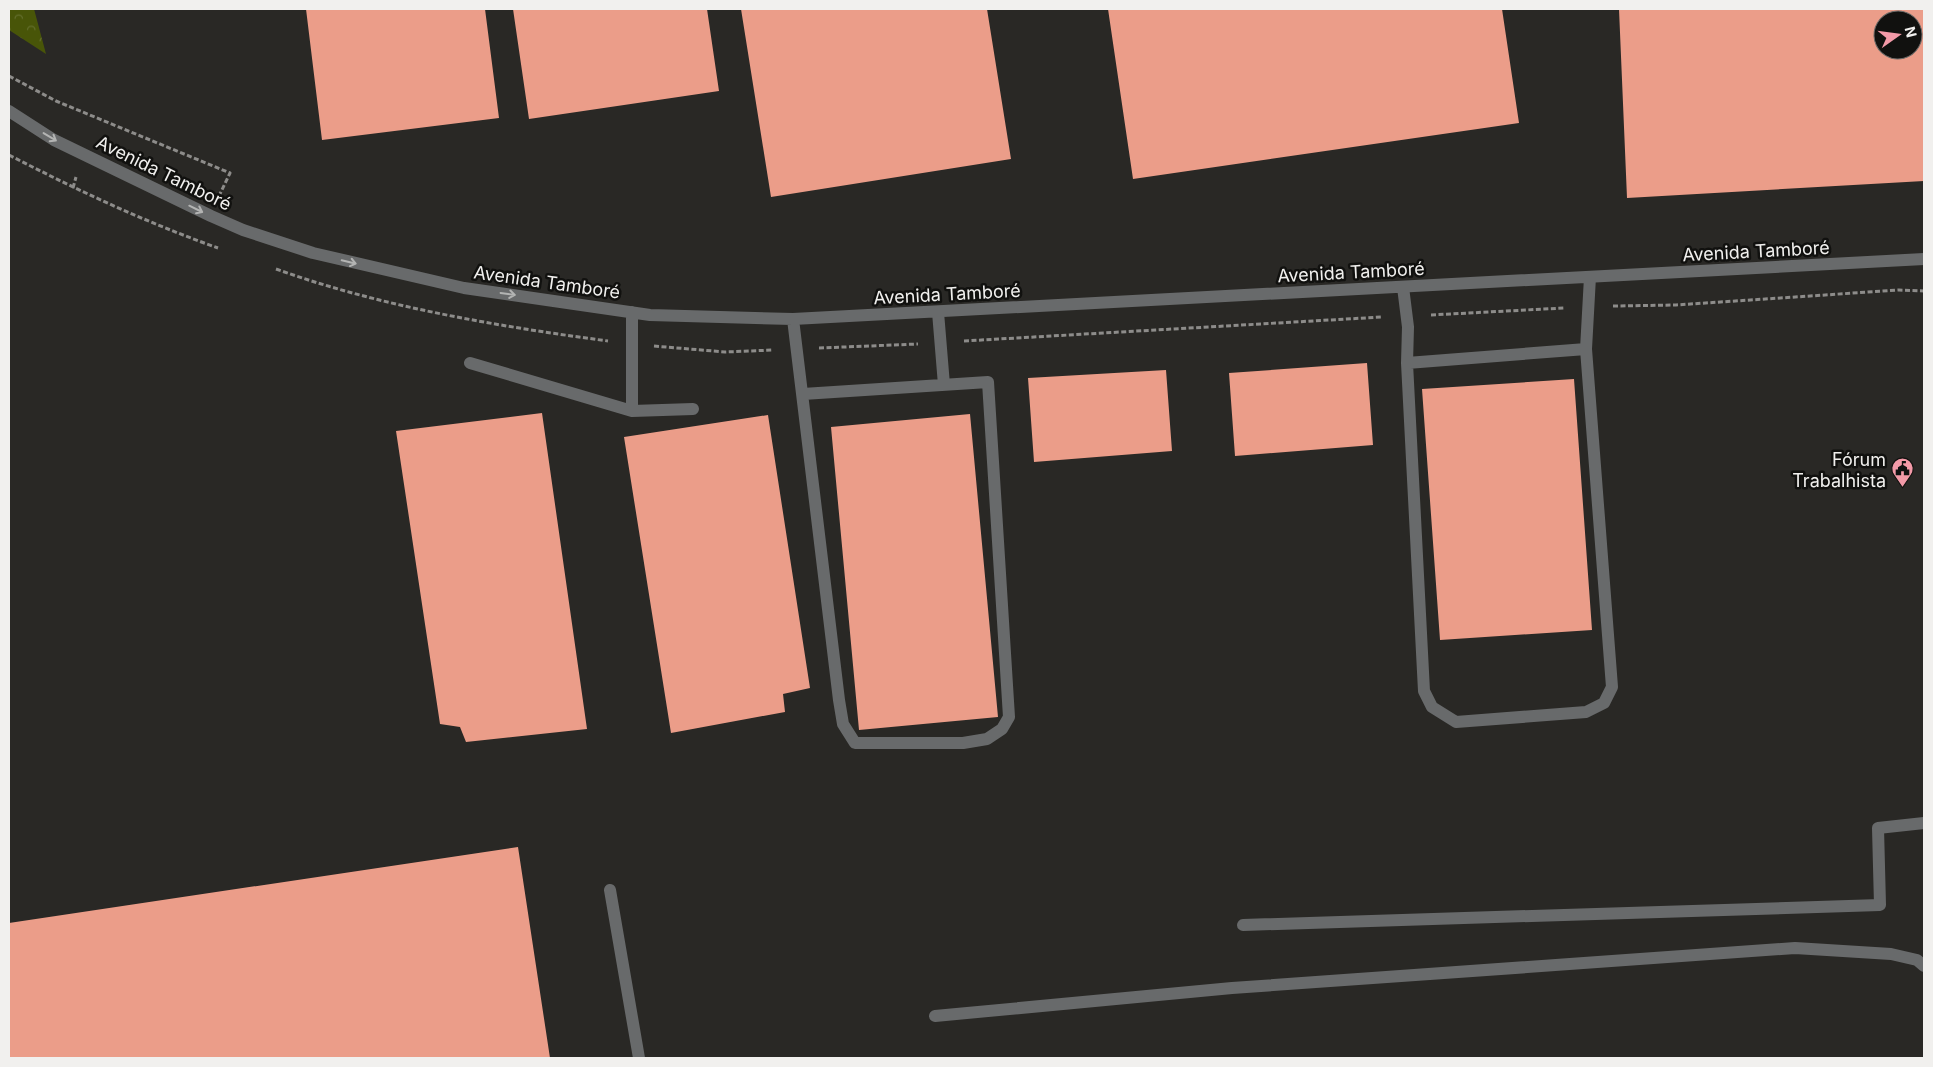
<svg xmlns="http://www.w3.org/2000/svg" width="1933" height="1067" viewBox="0 0 1933 1067" font-family="Inter,sans-serif">
  <defs>
    <pattern id="park-crowns" width="20" height="18" patternUnits="userSpaceOnUse" patternTransform="scale(1.25)"><rect width="20" height="18" fill="#485508"/><path d="M2 6a3 3 0 1 1 6 0M12 15a3 3 0 1 1 6 0" fill="none" stroke="#636e2c"/></pattern>
  </defs>
  <rect width="100%" height="100%" fill="#292825"/>
  <path fill="url(#park-crowns)" d="M9,9H34L46,54L9,30Z"/>
  <path fill="#eb9d89" fill-rule="evenodd" d="M306,9H485L499,118L322,140Z
    M513,9H707L719,91L529,119Z
    M741,9H987L1011,159L771,197Z
    M1108,9H1502L1519,123L1133,179Z
    M1619,9H1924V181L1627,198ZM1883,20H1913V50H1883Z
    M1367,363L1373,445L1235,456L1229,373Z
    M1166,370L1172,451L1034,462L1028,378Z
    M1574,379L1592,630L1440,640L1422,389Z
    M542,413L587,729L466,742L460,727L440,724L396,431Z
    M970,414L998,717L859,730L831,427Z
    M768,415L810,688L783,694L785,712L671,733L624,437Z
    M518,847L550,1058H9V923Z"/>
  <g fill="none" stroke-linecap="round" stroke-linejoin="round">
    <path stroke="#8d8c8a" stroke-width="3" stroke-dasharray="5 2.5" stroke-linecap="butt" d="M9,76L56,101L230,173L220,194
      M9,155C77,190 145,222 218,248
      M73,188L76,177
      M276,269C382,307 496,326 608,341
      M1613,306L1676,305L1899,290L1924,291
      M1431,315L1564,308
      M964,341L1382,317
      M654,346L725,352L773,350
      M819,348L918,344"/>
    <path stroke="#686a6b" stroke-width="12" d="M9,111L54,140L211,216L243,230L313,253L464,288L650,315L793,319L1924,259
      M1403,287L1408,327L1407,363L1424,691L1432,707L1456,722L1586,712L1604,703L1612,687L1586,349L1590,277
      M632,312V411L693,409
      M938,312L944,385
      M793,319L839,700L843,724L855,743H963L987,739L1002,729L1009,717L988,382L803,394
      M470,363L632,411
      M1407,363L1586,349
      M610,890L639,1058
      M1243,925L1880,905L1878,828L1924,823
      M935,1016L1232,988L1795,948L1891,954L1917,960L1924,966"/>
  </g>
  <defs><path id="oneway-shaft" d="M-6 0H5M1.5-3L5.5 0L1.5 3" fill="none" stroke-width="1.6" stroke-linecap="round" stroke-linejoin="round" transform="scale(1.25)"/></defs>
  <g stroke="#b3b4b3">
    <use href="#oneway-shaft" transform="translate(50 137) rotate(31)"/>
    <use href="#oneway-shaft" transform="translate(196 209) rotate(26)"/>
    <use href="#oneway-shaft" transform="translate(349 262) rotate(13)"/>
    <use href="#oneway-shaft" transform="translate(508 294) rotate(8)"/>
  </g>
  <defs>
    <symbol id="civic-pin" viewBox="-11 -11 22 30"><path d="M0 17L-7.5 6A9.5 9.5 0 1 1 7.5 6Z" fill="#f39aa8" stroke="#11110f"/><path d="M-.6-6.5H3V-4.5H.6V-3L4-1V1h2V6H-6V1h2V-1L-.6-3ZM-1.2 2.5V6h2.4V2.5Z" fill="#111"/></symbol>
  </defs>
  <g fill-rule="evenodd">
    <use href="#civic-pin" x="1890" y="456" width="25" height="34"/>
  </g>
  <g text-anchor="middle" dominant-baseline="central" stroke-width="5" stroke-linejoin="round" paint-order="stroke">
    <g font-size="18" fill="#f1f0ee" stroke="#11110f">
      <text transform="translate(164 173) rotate(26)">Avenida Tamboré</text>
      <text transform="translate(1756 251) rotate(-3)">Avenida Tamboré</text>
      <text transform="translate(1351 272) rotate(-3)">Avenida Tamboré</text>
      <text transform="translate(547 282) rotate(8)">Avenida Tamboré</text>
      <text transform="translate(947 294) rotate(-3)">Avenida Tamboré</text>
    </g>
    <g font-size="18" fill="#f1f0ee" stroke="#11110f" text-anchor="end">
      <text x="1886" y="459">Fórum<tspan x="1886" dy="21">Trabalhista</tspan></text>
    </g>
  </g>
  <rect width="1933" height="1067" fill="none" stroke="#f1f0ee" stroke-width="20"/>
  <g transform="translate(1898 35) rotate(76)"><circle r="24" fill="#11110f" stroke="#6b6a68"/>
  <path d="M0-4L9 19L0 12L-9 19Z" fill="#f39aa8"/>
  <text y="-8" font-size="14" font-weight="bold" text-anchor="middle" fill="#f1f0ee">N</text>
  </g>
</svg>
